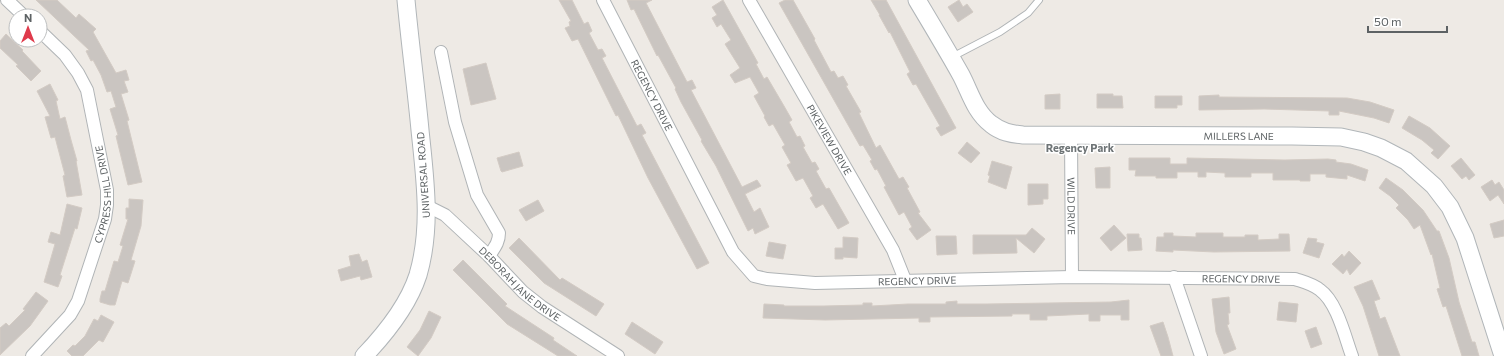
<svg xmlns="http://www.w3.org/2000/svg" width="1504" height="356" viewBox="0 0 1504 356" font-family="Commissioner,sans-serif">
  <rect width="100%" height="100%" fill="#eeeae5"/>
  <path fill="#cac5c1" stroke="#d3cbc4" d="M36,0H57L76,18L79,14L96,29L93,32L116,73L126,70L129,80L124,81L128,92L121,94L129,120L127,121L142,182L128,185L116,136L118,135L110,109L116,107L111,91L107,92L101,75L93,60L91,61L86,51L89,50Z
    M559,0H572L584,24L588,22L592,31L589,33L598,50L602,49L606,56L602,58L637,126L641,124L646,133L642,135L709,263L697,269L648,178L618,115L616,116L578,39L572,41L565,28L570,26L569,22L571,21Z
    M627,0H652L646,3L687,82L692,80L696,88L691,90L742,187L757,180L761,186L745,194L754,212L760,208L769,227L755,234L753,228L748,231L716,166L701,141L702,140L681,102L675,89L676,88L658,55L657,56L634,9L631,10Z
    M723,0L758,63L756,64L764,79L767,77L784,106L792,120L789,122L797,137L800,136L805,146L803,147L812,163L815,162L819,169L816,171L826,189L829,188L849,223L838,229L823,204L816,208L810,198L813,196L803,178L796,181L787,165L791,163L782,147L785,145L773,124L769,126L764,117L765,116L754,96L759,93L750,77L735,83L730,75L740,68L725,44L731,40L721,24L717,27L712,18L717,15L712,7Z
    M785,0H793L815,39L814,40L831,72L834,71L838,78L843,76L848,85L846,86L861,112L859,113L876,148L880,145L899,179L903,177L909,187L907,188L920,212L918,213L931,230L917,240L909,229L912,227L904,212L899,215L884,187L886,186L877,169L875,170L870,161L872,160L863,145L860,146L779,3Z
    M871,0H886L956,128L941,136L936,128L940,126L916,84L913,85L907,74L910,72L890,32L889,33L879,15H880Z
    M959,0L963,7L967,4L973,12L958,22L948,7Z
    M6,34L23,50L22,51L41,71L31,81L16,66L18,65L0,48V41Z
    M486,63L496,99L471,105L463,69Z
    M50,84L58,100L56,101L60,119L65,117L71,140L77,161H76L82,195L67,197L63,176L65,175L55,137L51,138L45,117L50,116L37,91Z
    M1060,94V109H1045V95Z
    M1097,94H1113V96H1122L1123,108H1097Z
    M1219,95V97L1347,98L1370,102L1394,110L1389,123L1374,118L1339,111V115H1329V111L1264,109L1199,110V96Z
    M1155,96H1182V105H1177V108H1155Z
    M1409,116L1430,128L1450,146L1438,159L1431,153L1434,150L1422,140L1402,128Z
    M967,142L980,153L971,163L958,153Z
    M519,152L523,166L502,172L501,171L497,158Z
    M1129,158H1170V164H1187V158L1285,160L1328,159L1336,160V162L1351,164L1368,170L1365,181L1347,175V179L1326,177V174H1310V181H1300V180H1273V173H1251V177H1225V173L1206,172V177H1198V172H1177V178H1156V176H1135L1136,170H1129Z
    M1461,158L1475,175L1469,180L1466,176L1462,179L1451,166Z
    M992,161L1012,167L1006,189L988,182L990,176L988,175Z
    M1110,167V188H1096L1095,168Z
    M1386,178L1403,190L1423,210L1437,231H1439L1449,258L1459,302L1472,342H1475L1479,356H1462L1446,306L1443,307L1437,289L1440,288L1432,254L1431,255L1420,225L1414,229L1408,220L1396,208L1399,205L1390,196L1379,188Z
    M1492,180L1495,185L1499,182L1504,190V204L1498,195L1490,201L1481,187Z
    M1028,184H1048V199H1043V204L1028,205Z
    M129,199L143,200L141,226L131,260L135,261L128,283L122,281L115,305H110L100,302V299L102,291H105L114,261L118,262L123,246L120,245L128,219H126V208H129Z
    M538,200L544,211L526,221L519,210Z
    M67,204L82,208L77,229L75,228L60,275L62,276L58,287L44,282L55,244L48,242L51,232L60,235Z
    M1504,220V236L1494,238L1490,224Z
    M1114,225L1126,238L1111,251L1100,238Z
    M1032,228L1045,239L1034,253L1016,238L1017,253L973,254V235H1026Z
    M1164,233H1173V236L1196,237V233H1223V237H1245V235H1258V240L1279,239V234H1289L1290,251L1214,252L1173,250V252L1156,251L1157,237H1164Z
    M1127,234H1139V238H1141L1142,250L1128,251Z
    M936,236H956L957,254L937,255Z
    M843,237L858,238L857,258L843,257V259H835V248H843Z
    M519,238L560,280L562,278L604,304L596,316L544,283L509,248Z
    M1308,238L1317,239L1316,242L1324,244L1319,258L1303,253Z
    M769,242L786,245L783,259L766,256Z
    M1349,251L1361,263L1350,275L1347,269L1343,274L1332,264L1342,254L1344,257Z
    M359,254L362,262L367,260L372,277L361,280L360,276L341,281L338,270L351,266L349,256Z
    M463,260L507,304L505,306L554,338L553,340L577,356H558L507,324L453,270Z
    M1372,280L1380,299L1374,301L1380,319L1385,317L1400,356H1379L1363,306L1354,287Z
    M36,292L48,301L30,326L0,355V328L6,323L9,326L25,310L23,309Z
    M1229,297L1230,313H1228L1229,324L1227,325L1236,349L1224,354L1216,332L1212,299Z
    M1129,300V320H1121V315H1100V321H1089V314L1047,316V320H1030V314H1012V316L930,317V322H919V318L825,320L763,318L764,304L784,305V306H824L863,305V303H872V306L908,304H946V302L957,301V304H986L1111,302Z
    M1279,302L1298,304L1296,322L1277,320Z
    M429,311L441,317L431,338L418,356L407,347L420,330Z
    M101,315L114,322L103,342L99,340L83,356H72L67,351L73,345L75,346L85,336L94,319L98,321Z
    M632,322L663,342L655,354L625,334Z
    M1163,322L1168,337L1173,356H1161L1150,326Z
    M1316,327L1322,344L1311,348L1305,331Z"/>
  <g fill="none" stroke-linecap="round" stroke-linejoin="round">
    <defs>
      <path id="lane" d="M952,57L1000,32L1028,13L1039,0"/>
      <g id="street">
        <path d="M7,0L24,16"/>
        <path id="s1" d="M603,0L733,252L754,276L767,279L815,283L1072,277L1295,279C1304,282 1313,284 1320,290C1337,302 1345,337 1352,356"/>
        <path id="s2" d="M749,0L893,250L905,280"/>
        <path d="M441,52L455,122L477,195L499,233C499,243 494,248 489,256"/>
        <path id="s3" d="M1071,135L1072,277"/>
        <path id="s4" d="M427,206L445,215L489,256L523,292L542,307L618,356"/>
        <path d="M1174,277L1201,356"/>
        <path id="s5" d="M32,356L70,315L78,301L105,219L107,205V190L87,90L78,73L65,55L40,31"/>
      </g>
      <g id="secondary">
        <path id="s6" d="M917,0C932,25 947,50 961,75C970,92 975,112 991,124C1001,132 1011,134 1023,135L1292,136L1341,137L1364,142L1381,148L1406,161L1434,186L1450,207L1465,238L1503,356"/>
        <path d="M364,356C386,333 408,306 418,275C432,227 425,179 420,130C416,87 410,43 406,0"/>
      </g>
    </defs>
    <use href="#lane" stroke="#b0b4b6" stroke-width="8"/>
    <use href="#street" stroke="#b0b4b6" stroke-width="14"/>
    <use href="#secondary" stroke="#b1b6b9" stroke-width="19"/>
    <use href="#lane" stroke="#fff" stroke-width="6"/>
    <use href="#street" stroke="#fff" stroke-width="12"/>
    <use href="#secondary" stroke="#fff" stroke-width="17"/>
  </g>
  <g text-anchor="middle" dominant-baseline="central" stroke-width="3" stroke-linejoin="round" paint-order="stroke">
    <g font-size="10" fill="#5d6264" stroke="#fff">
      <text stroke="none"><textPath href="#s1" startOffset="107">REGENCY DRIVE</textPath></text>
      <text stroke="none"><textPath href="#s6" startOffset="395">MILLERS LANE</textPath></text>
      <text stroke="none"><textPath href="#s2" startOffset="161">PIKEVIEW DRIVE</textPath></text>
      <text transform="translate(423 175) rotate(-94)">UNIVERSAL ROAD</text>
      <text stroke="none"><textPath href="#s5" startOffset="183">CYPRESS HILL DRIVE</textPath></text>
      <text stroke="none"><textPath href="#s3" startOffset="71">WILD DRIVE</textPath></text>
      <text stroke="none"><textPath href="#s1" startOffset="803">REGENCY DRIVE</textPath></text>
      <text stroke="none"><textPath href="#s1" startOffset="479">REGENCY DRIVE</textPath></text>
      <text stroke="none"><textPath href="#s4" startOffset="122">DEBORAH JANE DRIVE</textPath></text>
    </g>
    <g font-size="11" font-weight="bold" fill="#6e7476" stroke="#fff">
      <text x="1080" y="147">Regency Park</text>
    </g>
  </g>
  <g transform="translate(28 28)"><circle r="19" fill="#ffffff" stroke="#bec0c1"/>
  <path d="M0-3L7 15L0 10L-7 15Z" fill="#df3a4b"/>
  <text y="-6" font-size="11" font-weight="bold" text-anchor="middle" fill="#5d6264">N</text>
  </g>
  <path d="M1368 26v6h79v-6" fill="none" stroke="#5d6264" stroke-width="2"/>
  <text x="1374" y="26" font-size="12" fill="#5d6264" stroke="#ffffff" stroke-width="3" paint-order="stroke">50 m</text>
</svg>
